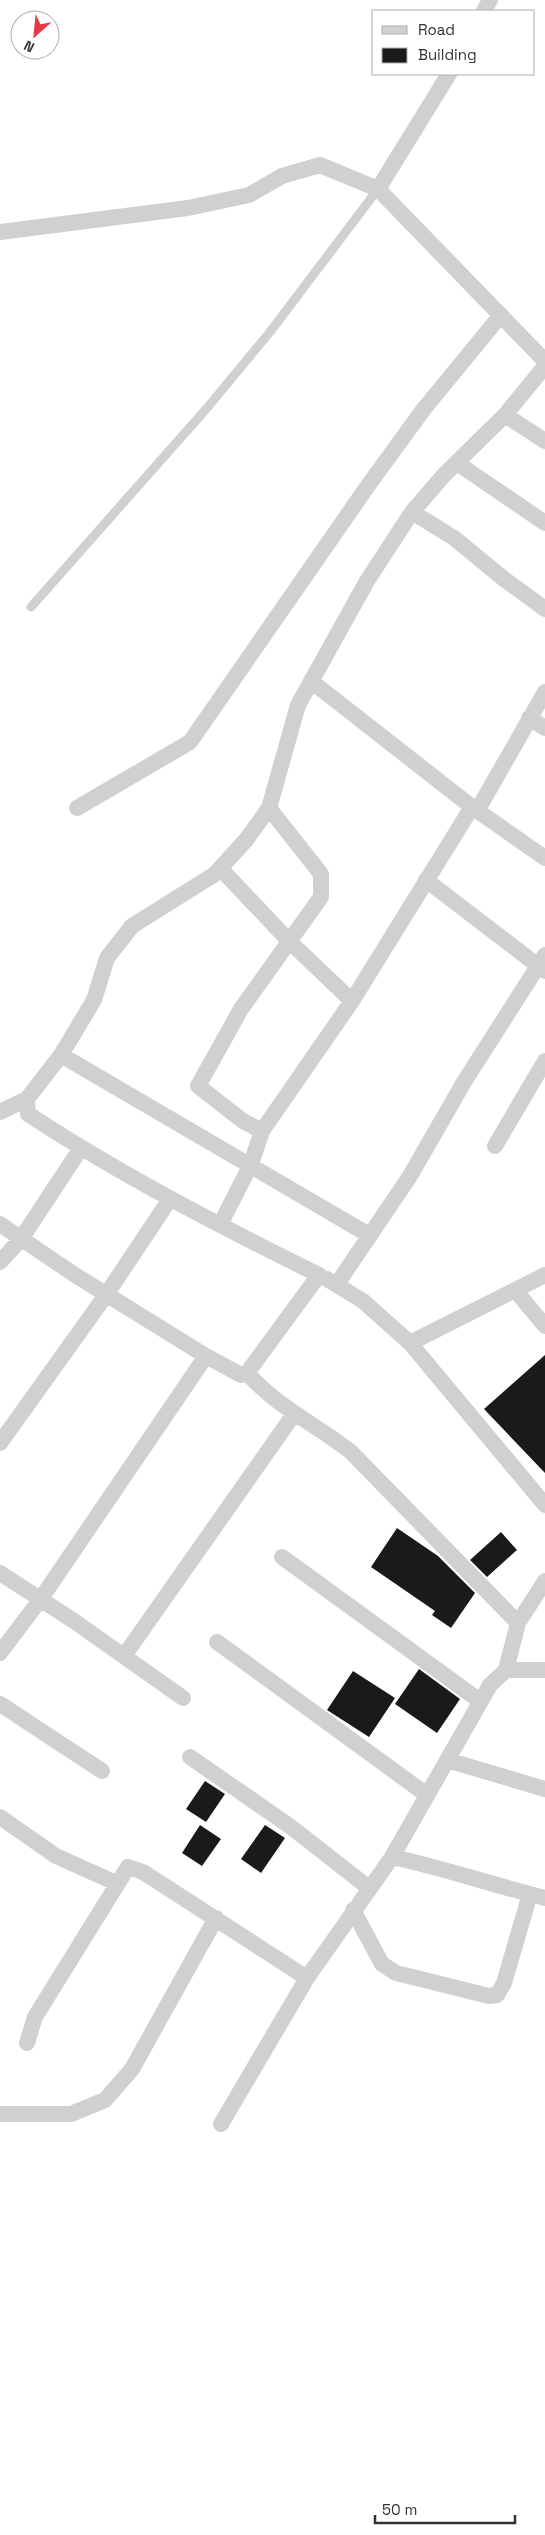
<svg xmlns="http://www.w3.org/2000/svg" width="545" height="2535" viewBox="0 0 545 2535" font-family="'Space Grotesk',sans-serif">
  <rect width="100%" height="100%" fill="#fff"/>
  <path fill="#1a1a1a" d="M545,1355V1473L484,1409Z
    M397,1528L438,1556L475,1593L451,1628L432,1615L435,1611L371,1567Z
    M501,1532L517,1550L487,1577L470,1560Z
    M419,1669L460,1699L437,1733L395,1704Z
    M353,1671L395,1698L369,1737L327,1710Z
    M205,1781L225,1794L206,1822L186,1809Z
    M200,1825L221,1839L202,1866L182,1853Z
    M265,1825L285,1838L261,1873L241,1859Z"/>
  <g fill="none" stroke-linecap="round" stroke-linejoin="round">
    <path stroke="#d0d0d0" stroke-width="9" d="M31,607L207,408L270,332L378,189"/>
    <path stroke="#d0d0d0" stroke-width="16" d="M484,11L490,0
      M378,189L449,74
      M0,232L188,208L249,195L282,176L320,165L378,189L545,361
      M505,415L545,441
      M457,463L545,523
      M412,512L454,538L504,579L545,609
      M311,681L472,807L545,858
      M529,718L545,728
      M77,808L190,742L367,487L423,410L501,315
      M477,811L545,692
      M220,868L290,942L352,1001
      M426,880L545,971
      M61,1055L369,1235
      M0,1112L27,1099L61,1055L94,1000L107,958L132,926L215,874L246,840L269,808L298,705L367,581L412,512L444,475L505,415L545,366
      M262,1131L243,1121L198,1086L241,1009L321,897V874L269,808
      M495,1146L545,1061
      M0,1224L75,1275L206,1356
      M220,1225L251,1164L262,1131L352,1001L472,807
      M0,1262L21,1239L81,1148
      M327,1279L363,1301L410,1343L545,1505
      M337,1284L410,1176L464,1082L545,955
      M515,1290L545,1326
      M410,1343L545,1275
      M247,1373C277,1407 317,1425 351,1452L518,1623
      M0,1443L106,1295L170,1199
      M282,1557L480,1701
      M0,1573L74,1621L183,1698
      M217,1642L427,1795
      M0,1653L40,1600L206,1356L241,1375L247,1373L319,1275C220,1226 121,1175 28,1114L27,1099
      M124,1656L294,1414
      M506,1670L518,1623L545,1581
      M0,1704L102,1771
      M190,1757L291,1827L369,1888
      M447,1760L545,1789
      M0,1817L56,1856L116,1883
      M392,1857C444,1868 493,1885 545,1898
      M353,1910L382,1964L396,1973L489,1996L497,1995L504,1983L530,1894
      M27,2043L35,2017L128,1867L143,1872L307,1978
      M0,2114H71L105,2100L132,2069L216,1918
      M221,2124L307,1978L392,1857L490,1685L506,1670H545"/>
  </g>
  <rect x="372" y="10" width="162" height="65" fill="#ffffff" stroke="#adadad"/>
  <rect x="382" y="26" width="25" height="8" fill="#d0d0d0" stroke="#adadad"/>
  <text x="418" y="35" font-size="15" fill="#333333">Road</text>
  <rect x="382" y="48" width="25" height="15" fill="#1a1a1a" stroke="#adadad"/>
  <text x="418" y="60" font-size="15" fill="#333333">Building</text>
  <g transform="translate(35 35) rotate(207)"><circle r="24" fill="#ffffff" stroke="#adadad"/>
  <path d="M0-4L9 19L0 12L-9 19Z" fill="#e63946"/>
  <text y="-8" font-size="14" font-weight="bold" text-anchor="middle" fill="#333333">N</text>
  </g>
  <path d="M375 2515v8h140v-8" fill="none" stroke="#333333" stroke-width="2.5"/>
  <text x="382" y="2515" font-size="15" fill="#333333" stroke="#ffffff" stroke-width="4" paint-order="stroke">50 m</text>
</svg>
